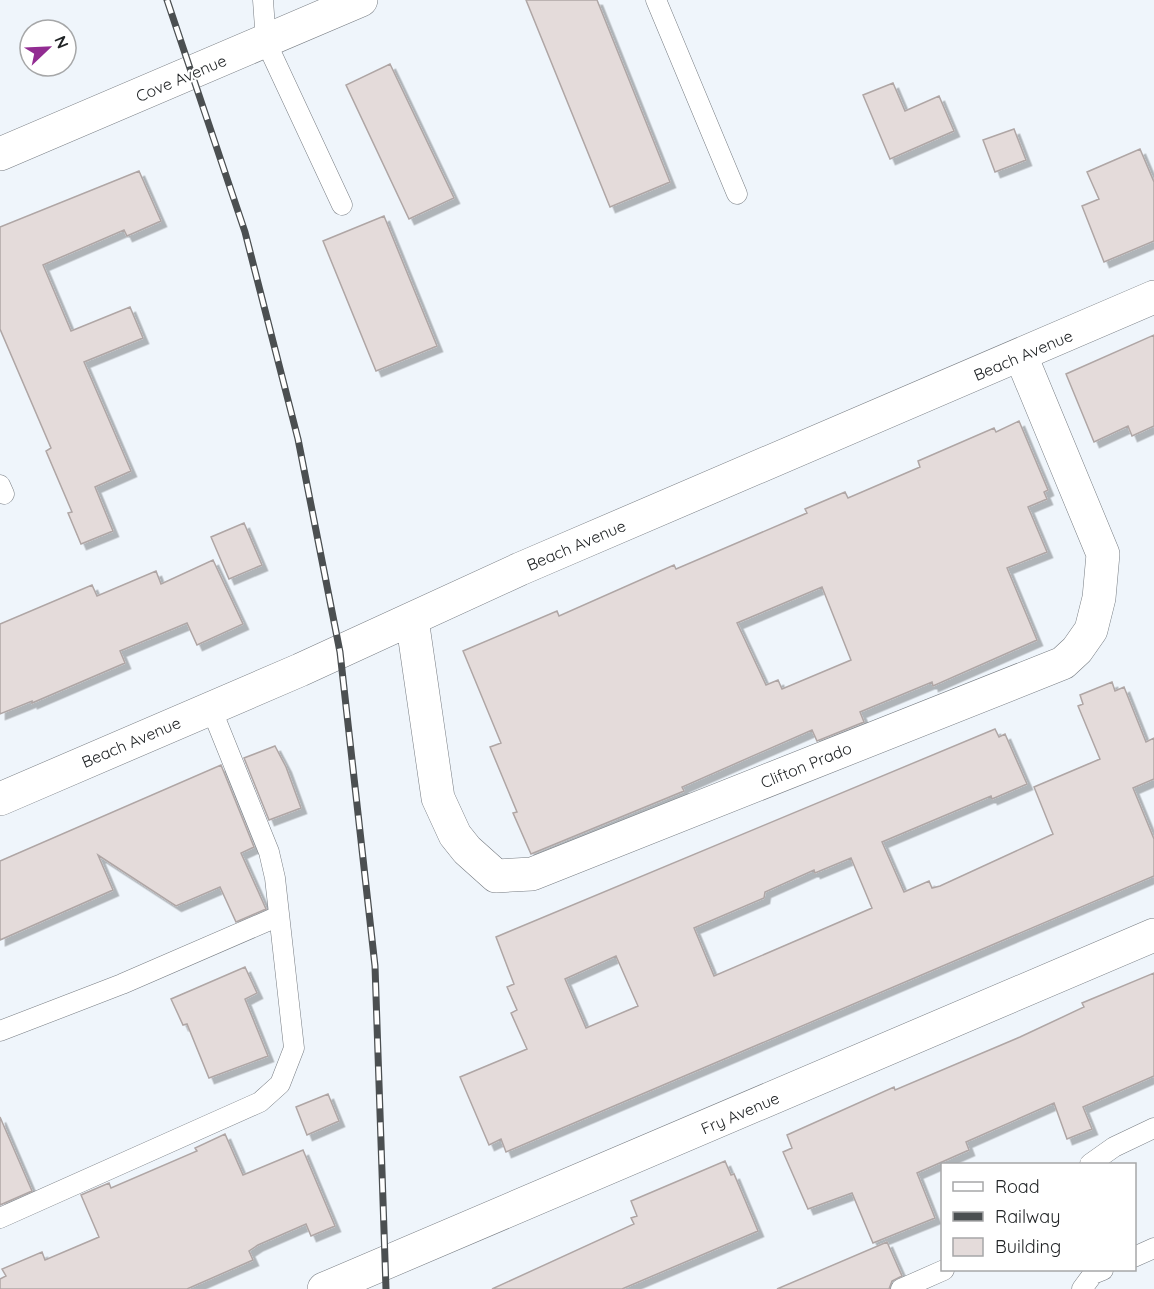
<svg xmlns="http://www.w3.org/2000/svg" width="1154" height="1289" viewBox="0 0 1154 1289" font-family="Quicksand,sans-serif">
  <defs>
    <filter id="shadow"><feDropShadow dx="5.5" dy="5.5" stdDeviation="0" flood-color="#0004"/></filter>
  </defs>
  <rect width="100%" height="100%" fill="#eff5fb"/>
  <path fill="#e4dbda" stroke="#afa6a5" stroke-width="1.5" fill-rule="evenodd" filter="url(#shadow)" d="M526,0H597L670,182L610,207Z
    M390,64L454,198L409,219L346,85Z
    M893,83L905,111L939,96L954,131L890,159L863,95Z
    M1014,129L1026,160L995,172L983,140Z
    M1140,149L1154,182V241L1104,262L1082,206L1099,199L1087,172Z
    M139,171L161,221L127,236L124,230L43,265L71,331L130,307L143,338L84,362L131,471L95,487L113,531L81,544L68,513L72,512L46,451L51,448L0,329V227Z
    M384,216L437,346L376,371L323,241Z
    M1154,335V426L1132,436L1128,426L1094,442L1066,374Z
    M1019,421L1048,490L1044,492L1047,499L1028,507L1047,552L1007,568L1037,640L933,686L932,682L860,712L864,722L817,741L812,730L682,787L684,791L531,854L513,813L517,812L490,747L501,743L463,651L557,611L559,616L674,565L676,569L807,513L805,509L845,492L848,498L920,467L918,461L994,428L996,432ZM822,587L851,660L782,689L778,680L766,685L737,623Z
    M244,523L262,565L229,579L211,537Z
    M213,560L243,624L197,645L187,623L120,651L125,663L32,703V701L0,714V624L92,585L97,596L156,571L161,584Z
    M1112,682L1115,691L1124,687L1146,742L1154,738V779L1133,788L1154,839V876L506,1152L501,1139L489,1145L460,1077L527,1049L511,1013L517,1010L507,987L514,984L496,937L995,729L999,737L1005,734L1027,784L992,799L991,796L882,842L904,892L929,881L932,888L940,886L1053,834L1034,787L1100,759L1078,706L1083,704L1080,695ZM851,858L872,908L714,976L694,928L764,898L765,892L814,870L815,873ZM616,956L638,1006L586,1028L565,979Z
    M275,746L286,767L301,808L269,820L244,758Z
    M221,765L254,847L241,853L266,909L236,922L220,887L176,906L98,855L113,890L0,940V861Z
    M245,967L257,993L245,999L268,1056L209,1078L187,1024L183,1025L171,999Z
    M1154,973V1076L1083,1107L1092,1129L1067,1139L1054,1103L966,1142L969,1150L917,1173L935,1218L873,1243L852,1193L808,1209L783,1152L792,1148L787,1135L894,1087L895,1090L1020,1037L1084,1007L1082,1003Z
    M328,1094L339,1121L307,1135L296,1107Z
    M0,1117L32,1191L0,1205Z
    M225,1134L243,1175L303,1150L335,1226L311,1236L306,1224L258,1245L249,1251L253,1260L187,1289H0V1279L6,1276L2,1269L42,1252L45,1260L99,1237L81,1195L109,1183L111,1188L197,1151L195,1148Z
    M725,1161L731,1175L734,1174L758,1231L622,1289H492L634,1224L631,1218L637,1216L631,1201Z
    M887,1242L902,1276L892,1281L889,1289H777Z"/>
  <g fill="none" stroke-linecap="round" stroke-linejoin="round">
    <defs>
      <path id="lane" d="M263,0L266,42L342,205
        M656,0L737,194
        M0,485L4,494
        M0,1031L122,984L279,916
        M1090,1164L1114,1147L1154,1128
        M0,1218L260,1102L280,1084L294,1048L275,878L269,852L211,708
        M1134,1257L1154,1248
        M901,1289L944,1270
        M1082,1289L1093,1274L1103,1270"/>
      <path id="street" d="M0,154L361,0
        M412,619L438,798L455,835L467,850L496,876L532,874L1063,663L1077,650L1091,630L1099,598L1103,554L1021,356
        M0,799L300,670L520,569L1154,297
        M324,1289L1154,935"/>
    </defs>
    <use href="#lane" stroke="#777c82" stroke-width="21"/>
    <use href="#street" stroke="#777c82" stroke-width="34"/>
    <use href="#lane" stroke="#fff" stroke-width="20"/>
    <use href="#street" stroke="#fff" stroke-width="33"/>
    <defs>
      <path id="rail" d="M167,0L245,232L298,439L340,652L375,966L386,1289"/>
    </defs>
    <use href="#rail" stroke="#4b4f51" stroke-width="7"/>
    <use href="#rail" stroke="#fff" stroke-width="4.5" stroke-dasharray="14" stroke-linecap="butt"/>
  </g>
  <g text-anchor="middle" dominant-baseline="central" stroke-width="4.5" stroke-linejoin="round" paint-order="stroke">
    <g font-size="16" fill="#212426" stroke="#fff">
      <text transform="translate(181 78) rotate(-23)">Cove Avenue</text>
      <text transform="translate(1023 355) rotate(-23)">Beach Avenue</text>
      <text transform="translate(576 545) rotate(-23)">Beach Avenue</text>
      <text transform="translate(131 742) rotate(-23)">Beach Avenue</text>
      <text transform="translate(806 765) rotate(-22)">Clifton Prado</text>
      <text transform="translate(740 1113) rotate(-23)">Fry Avenue</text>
    </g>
  </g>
  <rect x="941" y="1163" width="195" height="108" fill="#ffffff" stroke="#a6a7a8" stroke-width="1.5"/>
  <rect x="953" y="1182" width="30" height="9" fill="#ffffff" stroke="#a6a7a8" stroke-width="1.5"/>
  <text x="995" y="1193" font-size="18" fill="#212426">Road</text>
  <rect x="953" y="1212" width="30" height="9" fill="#4b4f51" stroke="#a6a7a8" stroke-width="1.5"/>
  <text x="995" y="1223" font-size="18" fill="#212426">Railway</text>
  <rect x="953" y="1238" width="30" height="18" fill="#e4dbda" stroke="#a6a7a8" stroke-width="1.5"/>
  <text x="995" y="1253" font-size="18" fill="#212426">Building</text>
  <g transform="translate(48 48) rotate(67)"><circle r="28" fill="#ffffff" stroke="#a6a7a8" stroke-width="1.5"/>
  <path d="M0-4.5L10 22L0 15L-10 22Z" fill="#922c92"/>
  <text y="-9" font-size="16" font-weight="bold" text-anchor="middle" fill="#212426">N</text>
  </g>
</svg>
